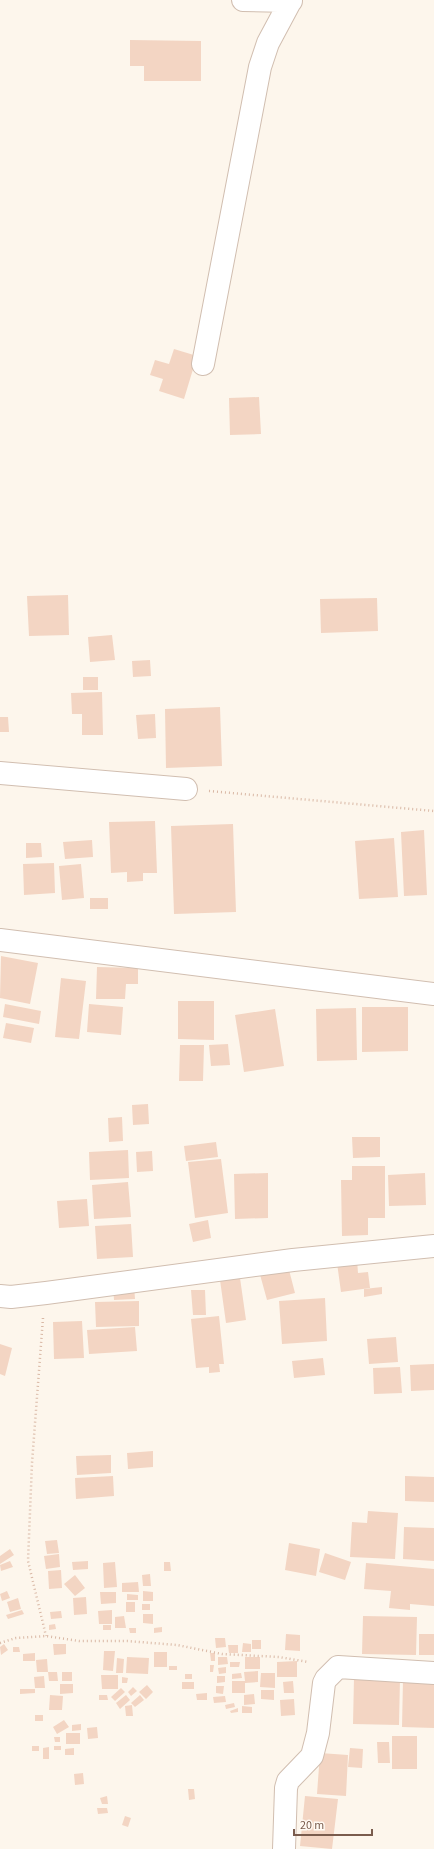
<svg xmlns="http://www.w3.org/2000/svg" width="434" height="1849" viewBox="0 0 434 1849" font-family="'Source Sans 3',sans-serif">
  <rect width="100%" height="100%" fill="#fdf6ec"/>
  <path fill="#f3d5c3" d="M130,40L201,41V81H144V66H130Z
    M174,349L197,356L184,399L159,391L163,379L150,375L155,360L169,364Z
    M259,397L261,434L230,435L229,398Z
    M68,595L69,635L29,636L27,596Z
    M377,598L378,631L321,633L320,599Z
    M112,635L115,660L90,662L88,637Z
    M150,660L151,676L133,677L132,661Z
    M83,677H98V690H83Z
    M102,692L103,735H82V714H72L71,693Z
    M220,707L222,766L166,768L165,709Z
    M155,714L156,738L138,739L136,715Z
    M0,717H8L9,732H0Z
    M155,821L157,873H143V881L127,882V872L111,873L109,822Z
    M233,824L236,912L174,914L171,826Z
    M424,830L427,895L404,896L401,832Z
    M394,838L398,897L359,899L355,841Z
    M92,840L93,857L65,859L63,842Z
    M26,843H41L42,857L26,858Z
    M54,863L55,893L24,895L23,864Z
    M81,864L84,898L62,900L59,866Z
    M90,898H108V909H90Z
    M1,956L38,963L30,1004L0,998Z
    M97,967L138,968V984H126L125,999H96Z
    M61,978L86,981L79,1039L55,1037Z
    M178,1001H214V1040L178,1039Z
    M5,1004L41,1011L39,1024L3,1017Z
    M89,1004L123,1007L121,1035L87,1032Z
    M362,1007H408V1051L362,1052Z
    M356,1008L357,1060L317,1061L316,1009Z
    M275,1009L284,1066L244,1072L235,1015Z
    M6,1023L34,1028L31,1043L3,1038Z
    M228,1044L230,1065L211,1066L209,1045Z
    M180,1045H204L203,1081H179Z
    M148,1104L149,1124L133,1125L132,1105Z
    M122,1117L123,1141L109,1142L108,1118Z
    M352,1137H380V1157L353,1158Z
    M216,1142L218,1157L186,1161L184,1146Z
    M128,1150L129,1178L90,1180L89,1152Z
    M152,1151L153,1171L137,1172L136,1152Z
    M221,1159L228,1213L195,1218L188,1162Z
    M352,1166H385V1218H368V1235L342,1236L341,1180H352Z
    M268,1173V1218L235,1219L234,1174Z
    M425,1173L426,1205L389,1206L388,1175Z
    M128,1182L131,1217L94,1219L92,1185Z
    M87,1199L89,1226L59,1228L57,1201Z
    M208,1220L211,1238L193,1242L189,1224Z
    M131,1224L133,1257L97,1259L95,1226Z
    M357,1260L358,1273L368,1272L370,1288L341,1292L337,1263Z
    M288,1266L295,1293L267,1300L259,1271Z
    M240,1278L246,1320L226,1323L220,1280Z
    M134,1285L135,1299L114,1300L113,1286Z
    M382,1287V1294L364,1297V1289Z
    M191,1290H205L206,1315H193Z
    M325,1298L327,1341L282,1344L279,1301Z
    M139,1301V1326L96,1327L95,1302Z
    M219,1316L224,1364H219L220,1372L209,1373V1367L196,1368L191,1319Z
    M82,1321L84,1358L54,1359L53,1322Z
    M135,1327L137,1351L89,1354L87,1330Z
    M396,1337L398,1362L369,1364L367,1339Z
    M0,1344L12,1348L5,1376L0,1374Z
    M323,1358L325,1375L294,1378L292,1361Z
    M434,1364V1390L411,1391L410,1365Z
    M400,1367L402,1393L374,1394L373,1368Z
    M153,1451V1467L128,1469L127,1453Z
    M111,1455V1473L77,1475L76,1456Z
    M113,1476L114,1496L76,1499L75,1478Z
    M405,1476L434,1477V1502L405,1501Z
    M368,1511L398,1513L395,1559L350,1557L352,1522L367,1523Z
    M404,1527L434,1528V1561L403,1559Z
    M57,1540L59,1553L47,1554L45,1541Z
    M289,1543L320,1549L316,1576L285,1570Z
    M10,1549L14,1555L0,1564V1556Z
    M325,1553L351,1562L345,1580L319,1572Z
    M59,1554L60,1567L46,1569L44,1556Z
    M10,1561L13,1567L1,1571L0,1565Z
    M88,1561V1569L73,1570L72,1562Z
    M115,1562L117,1587L104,1588L103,1563Z
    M164,1562H170L171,1571H164Z
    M366,1563L434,1569V1606L410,1604V1610L389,1608L391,1591L364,1589Z
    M61,1570L62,1588L49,1589L48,1571Z
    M150,1574L151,1586H143L142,1575Z
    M75,1575L85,1588L75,1596L64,1584Z
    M138,1582L139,1592H122V1583Z
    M7,1591L10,1598L2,1601L0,1594Z
    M143,1591L153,1592V1601H143Z
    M100,1592H116V1603L101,1604Z
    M127,1594L138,1595V1600H127Z
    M86,1597L87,1614L74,1615L73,1598Z
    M18,1598L21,1609L10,1612L7,1602Z
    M126,1602H135V1612H126Z
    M142,1604H150V1610H142Z
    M22,1610L24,1614L8,1619L6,1615Z
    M112,1610V1624H99L98,1611Z
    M61,1611L62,1618L51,1619L50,1612Z
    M143,1614H153V1624L143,1623Z
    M124,1616L126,1628H115V1617Z
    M363,1616L417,1617L416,1655L362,1654Z
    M55,1624L56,1629L49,1630V1625Z
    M103,1625H111V1630H103Z
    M162,1627V1632L154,1633V1628Z
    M129,1628H136V1633H130Z
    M286,1634L300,1635V1651L285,1650Z
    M419,1634H434V1655H419Z
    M215,1638H225L226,1647L216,1648Z
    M252,1640H261V1649H252Z
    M243,1643L251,1644V1652H242Z
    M4,1644L8,1650L1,1655L0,1647Z
    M53,1644H66V1654L54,1655Z
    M228,1645H238V1653H229Z
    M13,1647H19L20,1652H13Z
    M104,1651H115L113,1671L103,1670Z
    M154,1652H167V1667H154Z
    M35,1653V1661H23V1654Z
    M210,1653H215V1661H211Z
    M127,1657L149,1658L148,1674L126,1673Z
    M218,1657H227L228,1664L218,1665Z
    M245,1657H260V1669H245Z
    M117,1658L124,1659L123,1673H116Z
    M47,1659L48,1672H37L36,1660Z
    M297,1661V1677H277V1662Z
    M230,1662H240L239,1667H230Z
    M210,1665H214L213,1672H210Z
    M169,1666H177V1670H169Z
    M226,1667V1673L219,1674L218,1668Z
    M258,1671V1682L245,1683V1693H232V1681H245L244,1672Z
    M48,1672H57L58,1681H49Z
    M62,1672H72V1681H62Z
    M241,1673L242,1678L232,1679V1674Z
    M261,1673H275V1688L260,1687Z
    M185,1674H192V1679H185Z
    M101,1675H118V1689H102Z
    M44,1676L45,1688H35L34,1677Z
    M217,1676H225V1682L217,1683Z
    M122,1677L128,1678L127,1683H122Z
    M354,1678L400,1679L399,1725L353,1724Z
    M403,1680H434V1728L402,1727Z
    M293,1681L294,1693H284L283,1682Z
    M182,1682H194V1689H182Z
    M60,1684H73V1693L60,1694Z
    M147,1685L153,1692L146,1699L139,1692Z
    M216,1686H224L223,1694L216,1693Z
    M133,1687L137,1691L131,1696L128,1692Z
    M121,1688L125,1692L115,1701L111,1697Z
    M20,1689H35V1693L20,1694Z
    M261,1690H274V1700L261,1699Z
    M207,1693V1700H197L196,1694Z
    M254,1694L255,1704L244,1705V1695Z
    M50,1695L63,1696L62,1710H49Z
    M99,1695H107L108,1700H99Z
    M126,1695L130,1700L120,1709L116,1703Z
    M140,1695L144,1700L135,1707L131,1703Z
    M225,1696L226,1702L214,1703L213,1697Z
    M294,1699L295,1715L281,1716L280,1700Z
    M234,1703L235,1707L226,1709L225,1705Z
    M132,1705L133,1716H126L125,1706Z
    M242,1706L252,1707V1713H242Z
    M238,1708V1712L231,1713L230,1711Z
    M35,1715H43V1721H35Z
    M64,1720L69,1727L57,1734L53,1727Z
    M81,1724V1730L72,1731V1725Z
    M97,1727L98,1738L88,1739L87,1728Z
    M66,1733H80V1744H66Z
    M392,1736H417V1769H392Z
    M54,1737H60V1742H55Z
    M377,1742H389L390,1763H378Z
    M32,1746H39V1751H32Z
    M54,1746H61V1750H54Z
    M49,1747V1759H43V1748Z
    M74,1748V1755H65V1749Z
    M350,1748L363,1749L362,1768L348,1767Z
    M320,1753L348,1755L346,1796L317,1794Z
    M83,1773L84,1784L75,1785L74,1774Z
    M188,1789H194L195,1799L189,1800Z
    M107,1796L108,1804H102L100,1798Z
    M305,1796L338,1799L332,1849L300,1846Z
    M97,1808H107L108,1813L98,1814Z
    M125,1816L131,1818L128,1827L122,1825Z"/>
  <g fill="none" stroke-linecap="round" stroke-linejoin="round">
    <defs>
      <path id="street" d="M243,0L291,1
        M203,364L260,67L268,43L291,0
        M0,773L186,789
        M0,940L434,994
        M0,1296L11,1297L46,1293L293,1260L434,1246
        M284,1849L286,1788L288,1781L312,1756L318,1733L324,1683L326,1679L338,1667L434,1673"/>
    </defs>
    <use href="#street" stroke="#d1beb0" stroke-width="24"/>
    <path stroke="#d9b8a5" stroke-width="2.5" stroke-dasharray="1 3" stroke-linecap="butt" d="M209,791L434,811
      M43,1318L32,1463L28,1561L46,1636
      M0,1643L16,1638L46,1636L79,1641H127L177,1645L222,1654L279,1657L308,1662"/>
    <use href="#street" stroke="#fff" stroke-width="22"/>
  </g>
  <path d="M294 1829v6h78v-6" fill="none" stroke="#7a5c4d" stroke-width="2"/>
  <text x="300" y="1829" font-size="12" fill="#7a5c4d" stroke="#fffaf3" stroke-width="3" paint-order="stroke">20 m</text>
</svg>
